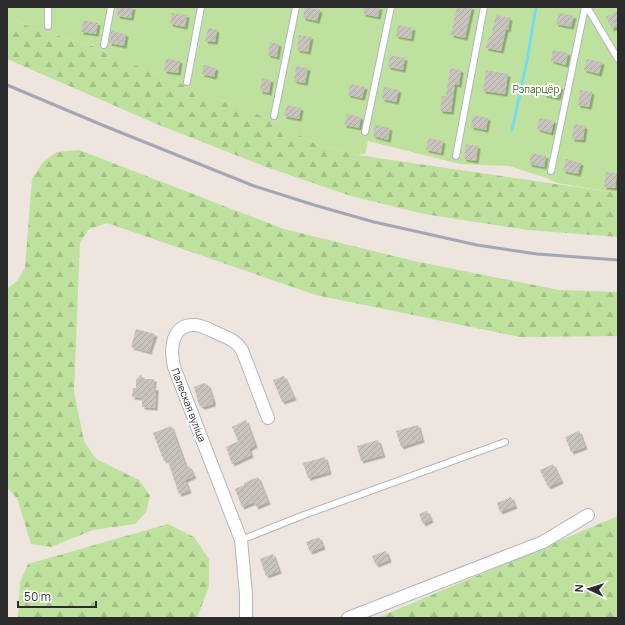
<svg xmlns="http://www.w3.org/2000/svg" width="625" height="625" viewBox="0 0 625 625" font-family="Manrope,sans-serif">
  <defs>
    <pattern id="forest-firs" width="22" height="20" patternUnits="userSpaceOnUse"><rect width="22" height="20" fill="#bee19d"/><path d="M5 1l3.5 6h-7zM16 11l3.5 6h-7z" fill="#a3c187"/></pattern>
    <pattern id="building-hatch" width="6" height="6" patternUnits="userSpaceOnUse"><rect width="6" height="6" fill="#c9c3bd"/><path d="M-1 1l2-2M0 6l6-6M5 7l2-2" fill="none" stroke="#ada8a3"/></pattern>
    <filter id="shadow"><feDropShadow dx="2.5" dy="2.5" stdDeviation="0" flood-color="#0004"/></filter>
  </defs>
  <rect width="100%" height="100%" fill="#ede5de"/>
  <path fill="url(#forest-firs)" d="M7,16L45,34H53L99,48L105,53L182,84L191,89L270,119L318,145L357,155L618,193V237L528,230L424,214L351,196L269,168L159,125L7,59Z
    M79,150L284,229L414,261L559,290L618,292V336L520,337L316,295L107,223L89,229L80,242L74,392L84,441L96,459L139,480L150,496L146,512L135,524L93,530L51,547L31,544L17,498L7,488V289L17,281L25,268L32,179L43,162L57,152Z
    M618,516V618H377Z
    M168,524L194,537L209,559V586L197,618H18L20,583L28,564Z"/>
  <path fill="#bee19d" d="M7,7H618V193L557,183L547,178L509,166L460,164L368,141L365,154L357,155L318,145L270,119L191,89L182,84L105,53L99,48L53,34H45L7,16Z"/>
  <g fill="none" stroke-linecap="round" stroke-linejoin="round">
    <path stroke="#75dceb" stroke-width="3" d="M512,130L527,61L536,7"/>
  </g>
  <path fill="url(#building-hatch)" filter="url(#shadow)" d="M118,7H133L131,18L117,16Z
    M305,7L320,10L317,21L303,18Z
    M365,7H380L378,17L363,14Z
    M457,7H472L465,38L451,35Z
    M618,10V26L612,29L606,17Z
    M172,13L187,15L185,27L170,24Z
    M559,13L574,16L571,27L556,24Z
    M496,15L510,18L508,30L506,29L501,51L486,48L489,37H491Z
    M83,20L98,23L96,34L81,32Z
    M398,25L413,28L411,39L396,36Z
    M208,28L217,30L215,42L205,41Z
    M111,31L126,34L124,46L109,43Z
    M299,35L311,37L308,52L297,50Z
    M270,42L279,44L277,57L268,55Z
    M553,50L568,53L566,65L551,61Z
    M390,55L405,58L403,70L388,67Z
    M166,59L180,61L178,73L164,71Z
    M587,59L602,62L599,74L584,70Z
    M204,65L216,68L214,77L202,74Z
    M296,66L308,68L305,83L294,81Z
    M450,68L461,70L459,85L455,84L451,112L440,111L442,96H446Z
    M486,70L508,74L505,94L483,91Z
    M262,78L271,80L269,93L260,91Z
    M546,83L561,87L558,98L544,95Z
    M350,84L365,87L362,98L348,95Z
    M384,87L399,90L396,102L382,99Z
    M580,90L592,92L589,107L578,105Z
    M287,105L301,108L299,119L284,116Z
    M347,114L361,117L359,128L344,125Z
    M473,115L488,118L486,130L471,127Z
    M539,118L554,121L551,133L537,129Z
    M574,124L585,126L583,140L572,139Z
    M375,125L390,128L388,140L373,136Z
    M428,138L443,141L441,153L426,150Z
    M466,144L478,146L476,161L464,159Z
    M532,153L546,156L544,167L529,164Z
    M566,159L581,163L578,174L563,171Z
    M606,172L617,173L615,188L604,187Z
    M136,329L155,334L149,352L131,347Z
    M141,375L144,379H154L153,388H156L155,408L142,407V398L132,397L133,388H136V380Z
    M284,376L294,398L282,402L273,380Z
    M204,383L208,385L213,400V404L203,407L199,405L194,387Z
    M246,420L255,445L249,449L251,455L232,464L226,447L238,441L232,427Z
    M418,425L422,440L401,447L396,431Z
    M171,426L186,467L189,466L194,476L185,480L189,491L179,494L167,459L164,461L153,433Z
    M579,431L585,447L571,452L565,437Z
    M378,440L383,455L361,461L357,446Z
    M325,457L329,472L308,478L303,463Z
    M553,464L561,481L548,487L540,470Z
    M258,477L268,502L256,507L254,502L242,507L235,489L244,485V483Z
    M511,497L515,506L500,512L497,503Z
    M427,511L431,520L423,524L419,514Z
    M319,537L323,547L310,552L306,542Z
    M386,551L389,560L376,565L372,556Z
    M273,554L279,571L266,576L260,559Z"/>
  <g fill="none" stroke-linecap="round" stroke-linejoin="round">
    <defs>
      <path id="lane" d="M48,7V26
        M587,7L618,59
        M104,45L111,7
        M187,82L201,7
        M274,116L296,7
        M365,132L391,7
        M456,156L484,7
        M551,171L585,7
        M241,540L304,515L505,442"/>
      <path id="street" d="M246,618V594L241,540L174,367C170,349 171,323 196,325C204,326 212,331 219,334C230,339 235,340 242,350L268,418
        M348,618L543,542L588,515"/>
    </defs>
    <use href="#lane" stroke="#b2b6bf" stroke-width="8"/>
    <use href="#street" stroke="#b2b6bf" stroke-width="14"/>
    <use href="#lane" stroke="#fff" stroke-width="6"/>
    <use href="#street" stroke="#fff" stroke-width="12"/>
    <path stroke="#a1a7b5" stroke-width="3" d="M7,85L107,127L254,186L314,205L374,222L477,245L537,254L618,260"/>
  </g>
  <g text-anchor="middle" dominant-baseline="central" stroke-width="4" stroke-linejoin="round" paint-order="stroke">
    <g font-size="10" fill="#37671d" stroke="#fff">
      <text x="536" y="89">Рэпарцёр</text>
    </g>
    <g font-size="10" fill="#2c2c2c" stroke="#fff">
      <text transform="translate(189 405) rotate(69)">Палеская вуліца</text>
    </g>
  </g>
  <rect width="625" height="625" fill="none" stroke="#2c2c2c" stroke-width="16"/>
  <g transform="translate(589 589) rotate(274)" stroke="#ffffff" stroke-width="3" paint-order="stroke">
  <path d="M0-3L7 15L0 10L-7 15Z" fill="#2c2c2c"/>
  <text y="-6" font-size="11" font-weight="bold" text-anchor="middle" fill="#2c2c2c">N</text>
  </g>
  <path d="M18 601v6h78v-6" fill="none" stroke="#2c2c2c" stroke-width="2"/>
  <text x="24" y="601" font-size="12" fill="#2c2c2c" stroke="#ffffff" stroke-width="3" paint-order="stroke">50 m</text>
</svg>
